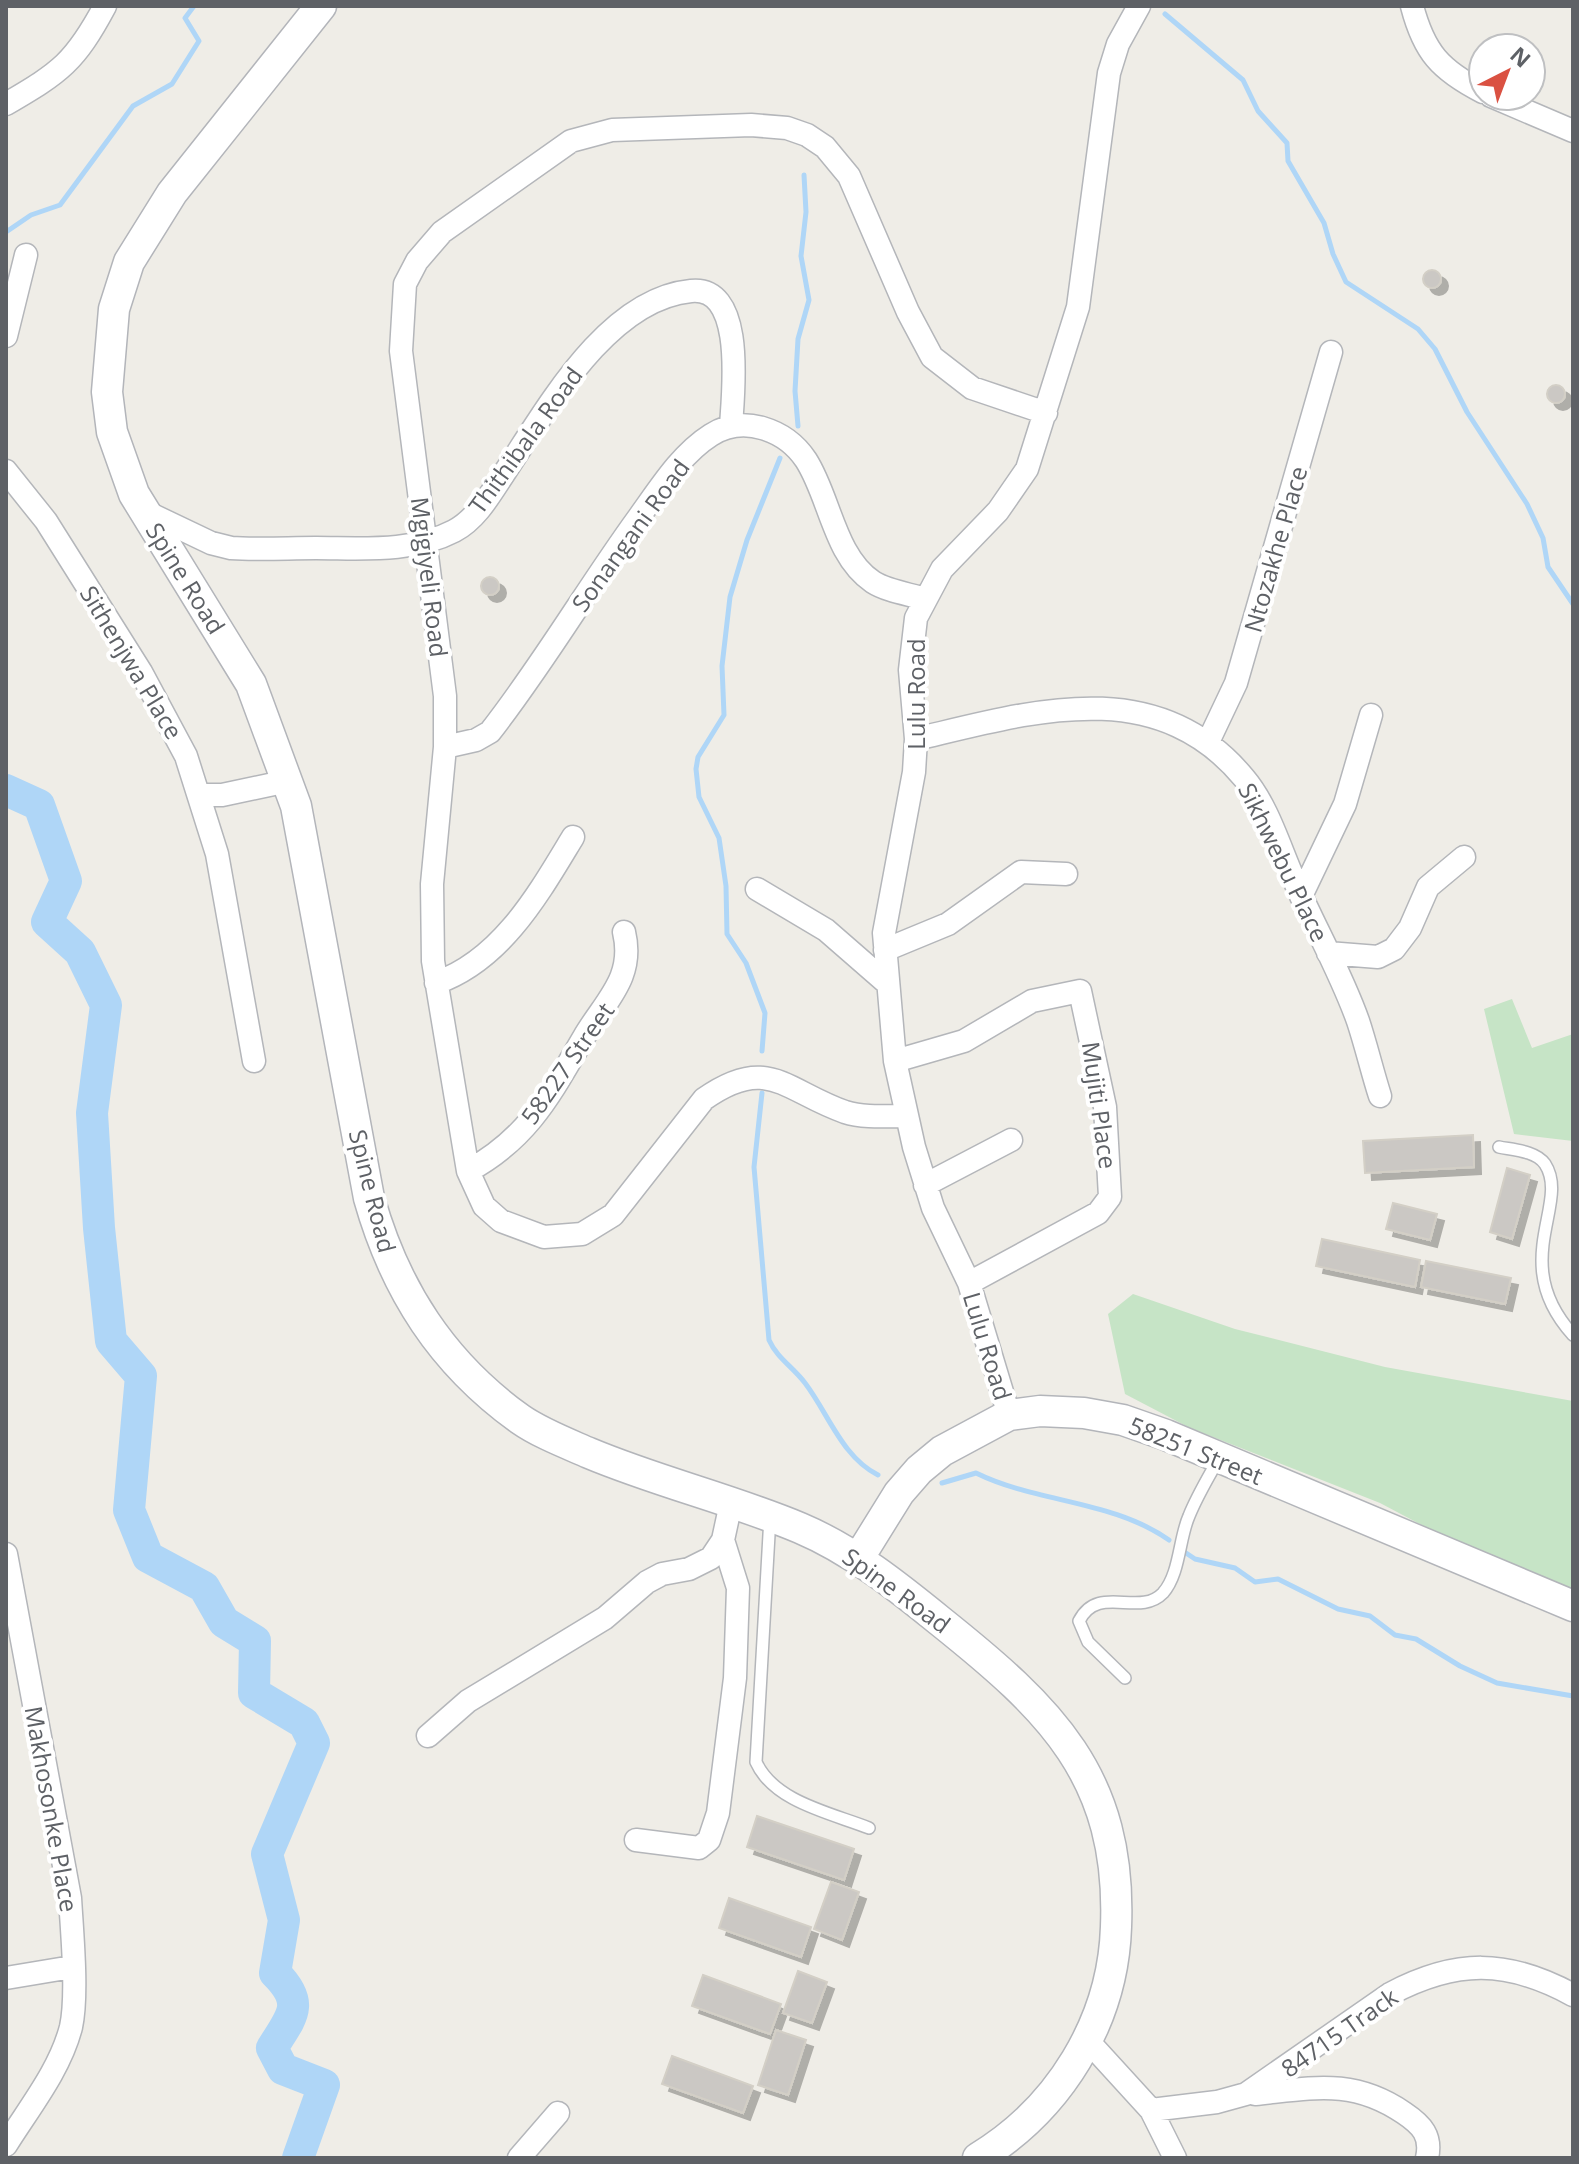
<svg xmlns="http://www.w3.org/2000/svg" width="1579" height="2164" viewBox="0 0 1579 2164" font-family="'Open Sans',sans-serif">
  <defs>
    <filter id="shadow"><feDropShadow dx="7" dy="7" stdDeviation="0" flood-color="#0004"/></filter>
  </defs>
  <rect width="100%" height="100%" fill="#efede7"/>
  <path fill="#c6e4c6" d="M1512,999L1532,1048L1573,1034V1141L1514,1134L1484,1009Z
    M1133,1294L1235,1329L1385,1367L1573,1401V1589L1433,1531L1380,1503L1190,1428L1125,1394L1108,1314Z"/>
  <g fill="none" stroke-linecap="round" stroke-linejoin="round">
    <path stroke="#afd6f7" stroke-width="5" d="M1165,14L1243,80L1258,111L1287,143L1288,161L1324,223L1333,254L1346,282L1418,329L1435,349L1467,412L1527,504L1543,538L1548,567L1573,604
      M6,232L31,215L60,205L133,106L172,84L199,41L185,18L194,6
      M798,426L795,391L798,339L809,300L801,256L806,212L804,175
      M762,1051L765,1013L746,963L727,934L726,886L719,838L699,797L696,769L698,757L724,715L722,666L730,597L747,540L780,458
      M762,1093L754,1167L769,1340C777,1358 793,1367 805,1383C828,1413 842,1457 878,1475
      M942,1483L976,1473C1037,1503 1112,1500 1169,1540
      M1186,1553L1195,1559L1235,1568L1255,1582L1278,1579L1338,1609L1370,1616L1395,1635L1416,1639L1460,1666L1497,1683L1573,1696"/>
    <path stroke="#afd6f7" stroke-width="32" d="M6,790L39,805L66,881L47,922L80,952L106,1005L92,1113L99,1228L111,1341L141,1376L129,1510L148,1557L204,1587L224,1622L255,1641L254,1693L304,1723L314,1743L267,1854L284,1920L275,1973C306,2004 292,2016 272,2048L283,2069L324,2085L298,2158"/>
  </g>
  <path fill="#cbc8c4" stroke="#d3cfc6" stroke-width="2" filter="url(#shadow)" d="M1423 279a9 9 0 1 1 18 0a9 9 0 1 1-18 0Z
    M1547 394a9 9 0 1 1 18 0a9 9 0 1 1-18 0Z
    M481 586a9 9 0 1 1 18 0a9 9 0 1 1-18 0Z
    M1473,1135L1474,1167L1365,1173L1363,1141Z
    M1507,1168L1530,1175L1512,1239L1490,1232Z
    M1393,1203L1437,1214L1430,1240L1386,1229Z
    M1322,1239L1420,1260L1415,1287L1316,1266Z
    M1426,1261L1511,1278L1505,1304L1421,1287Z
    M757,1816L854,1849L844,1880L747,1847Z
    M831,1882L859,1892L842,1940L814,1929Z
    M729,1898L811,1927L801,1957L719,1928Z
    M798,1971L827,1982L812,2023L783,2013Z
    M703,1975L781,2004L770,2034L692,2006Z
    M776,2030L806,2040L788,2095L758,2085Z
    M672,2056L753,2086L743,2113L662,2084Z"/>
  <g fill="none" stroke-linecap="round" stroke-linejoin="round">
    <defs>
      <path id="lane" d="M1499,1147C1514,1150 1536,1151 1545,1164C1571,1204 1507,1262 1573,1335
        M770,1517L756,1762C774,1802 831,1813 869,1828
        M1125,1678L1088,1642L1079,1621C1098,1583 1139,1618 1163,1593C1180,1574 1179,1538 1189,1516C1197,1496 1208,1478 1218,1460"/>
      <path id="street" d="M1412,6C1424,52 1440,70 1483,92
        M1491,96L1573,131
        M6,104C61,72 75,62 105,6
        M6,336L26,255
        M6,471L46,521L141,672L186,756L217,854L254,1061
        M144,511L211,543L231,548C260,550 288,548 316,548C361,548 412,553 454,531C477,519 491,493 505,472C547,409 607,299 691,291C746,285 733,393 731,426
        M916,739C1031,712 1156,672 1244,778C1268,806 1280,849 1295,882C1315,928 1341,973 1358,1021C1366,1045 1372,1071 1380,1096
        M1208,742L1236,683L1331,352
        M445,747L476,740L490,732C544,663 588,587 639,517C660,488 681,454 711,435C744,414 786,430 806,460C830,497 834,556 873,582C887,591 909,594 925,599
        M200,795H222L288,781
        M757,889L826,930L888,984
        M1301,896L1345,804L1371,715
        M885,950L948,924L1021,872L1066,874
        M1328,953L1378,957L1394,949L1410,928L1428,887L1464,857
        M436,983C502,960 539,893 573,837
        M895,1061L964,1041L1032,1001L1080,991L1105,1107L1110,1197L1098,1213L969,1283
        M906,1116C886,1116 864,1118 845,1112C785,1091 768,1054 704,1099L613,1215L582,1234L544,1237L501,1221L484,1206L468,1171L433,961L432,884L445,747V696L401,351L405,284L417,261L442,232L571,141L612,130L751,125L787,128L807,135L825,147L849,176L908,312L932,357L972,388L1046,413
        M468,1171C529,1138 551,1093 584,1037C605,1001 635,978 624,932
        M925,1185L1011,1140
        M1009,1415L969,1283L933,1208L914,1147L895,1061L884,933L914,772L916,739L910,670L916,618L942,569L998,511L1027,469L1078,307L1109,73L1118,44L1139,6
        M6,1554L70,1898C72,1932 78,1995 71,2027C60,2070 29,2108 6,2145
        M428,1736L468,1701L605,1618L647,1582L662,1574L689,1569L711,1558L723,1540L731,1503
        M636,1840L699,1848L709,1840L718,1813L735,1678L738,1588L723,1540
        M6,1978L72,1967
        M1088,2041L1151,2110L1175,2158
        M1255,2094C1313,2088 1353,2078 1404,2113C1422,2125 1432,2136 1427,2158
        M1151,2110L1217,2102L1246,2094L1390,1994C1456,1959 1507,1959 1573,1995
        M519,2158L558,2113"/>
      <path id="secondary" d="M321,6L172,193L129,262L114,309L107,392L112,432L134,494L251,684L296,806L369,1198C395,1290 442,1363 520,1419C540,1433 566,1443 589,1453C658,1482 731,1499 800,1528C852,1550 897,1586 940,1621C1050,1709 1122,1776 1116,1927C1113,2022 1059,2109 978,2158
        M858,1559L899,1493L919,1470L942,1451L1009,1415L1040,1411L1084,1413L1123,1420L1166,1435L1573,1606"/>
    </defs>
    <use href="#lane" stroke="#b4b6ba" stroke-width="14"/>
    <use href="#street" stroke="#b4b6ba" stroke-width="25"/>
    <use href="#secondary" stroke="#b3b5ba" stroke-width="33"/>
    <use href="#lane" stroke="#fff" stroke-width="11"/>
    <use href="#street" stroke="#fff" stroke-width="22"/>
    <use href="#secondary" stroke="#fff" stroke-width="30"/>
  </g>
  <g text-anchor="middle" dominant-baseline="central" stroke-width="8" stroke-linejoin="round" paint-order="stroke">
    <g font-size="24" fill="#5e6166" stroke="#fff">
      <text transform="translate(525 440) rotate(-54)">Thithibala Road</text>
      <text transform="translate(630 535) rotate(-54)">Sonangani Road</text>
      <text transform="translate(1275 549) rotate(-74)">Ntozakhe Place</text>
      <text transform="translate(430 577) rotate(83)">Mgigiyeli Road</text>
      <text transform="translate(186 578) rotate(58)">Spine Road</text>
      <text transform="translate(132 662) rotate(59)">Sithenjwa Place</text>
      <text transform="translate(915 694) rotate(-90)">Lulu Road</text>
      <text transform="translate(1284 862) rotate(64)">Sikhwebu Place</text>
      <text transform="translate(567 1063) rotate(-55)">58227 Street</text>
      <text transform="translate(1100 1105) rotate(82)">Mujiti Place</text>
      <text transform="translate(373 1191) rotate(76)">Spine Road</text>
      <text transform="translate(988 1346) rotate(73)">Lulu Road</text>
      <text transform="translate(1196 1450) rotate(22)">58251 Street</text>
      <text transform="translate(897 1590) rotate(36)">Spine Road</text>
      <text transform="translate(52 1809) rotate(80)">Makhosonke Place</text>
      <text transform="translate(1339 2032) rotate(-35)">84715 Track</text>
    </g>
  </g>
  <rect width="1579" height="2164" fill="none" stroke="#5e6166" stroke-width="16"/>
  <g transform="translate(1507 72) rotate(42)"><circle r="38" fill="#ffffff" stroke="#bfc0c2" stroke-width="2"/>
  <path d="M0-6L14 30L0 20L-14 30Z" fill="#da5142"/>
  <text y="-12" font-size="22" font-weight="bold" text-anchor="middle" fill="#5e6166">N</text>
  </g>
</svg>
